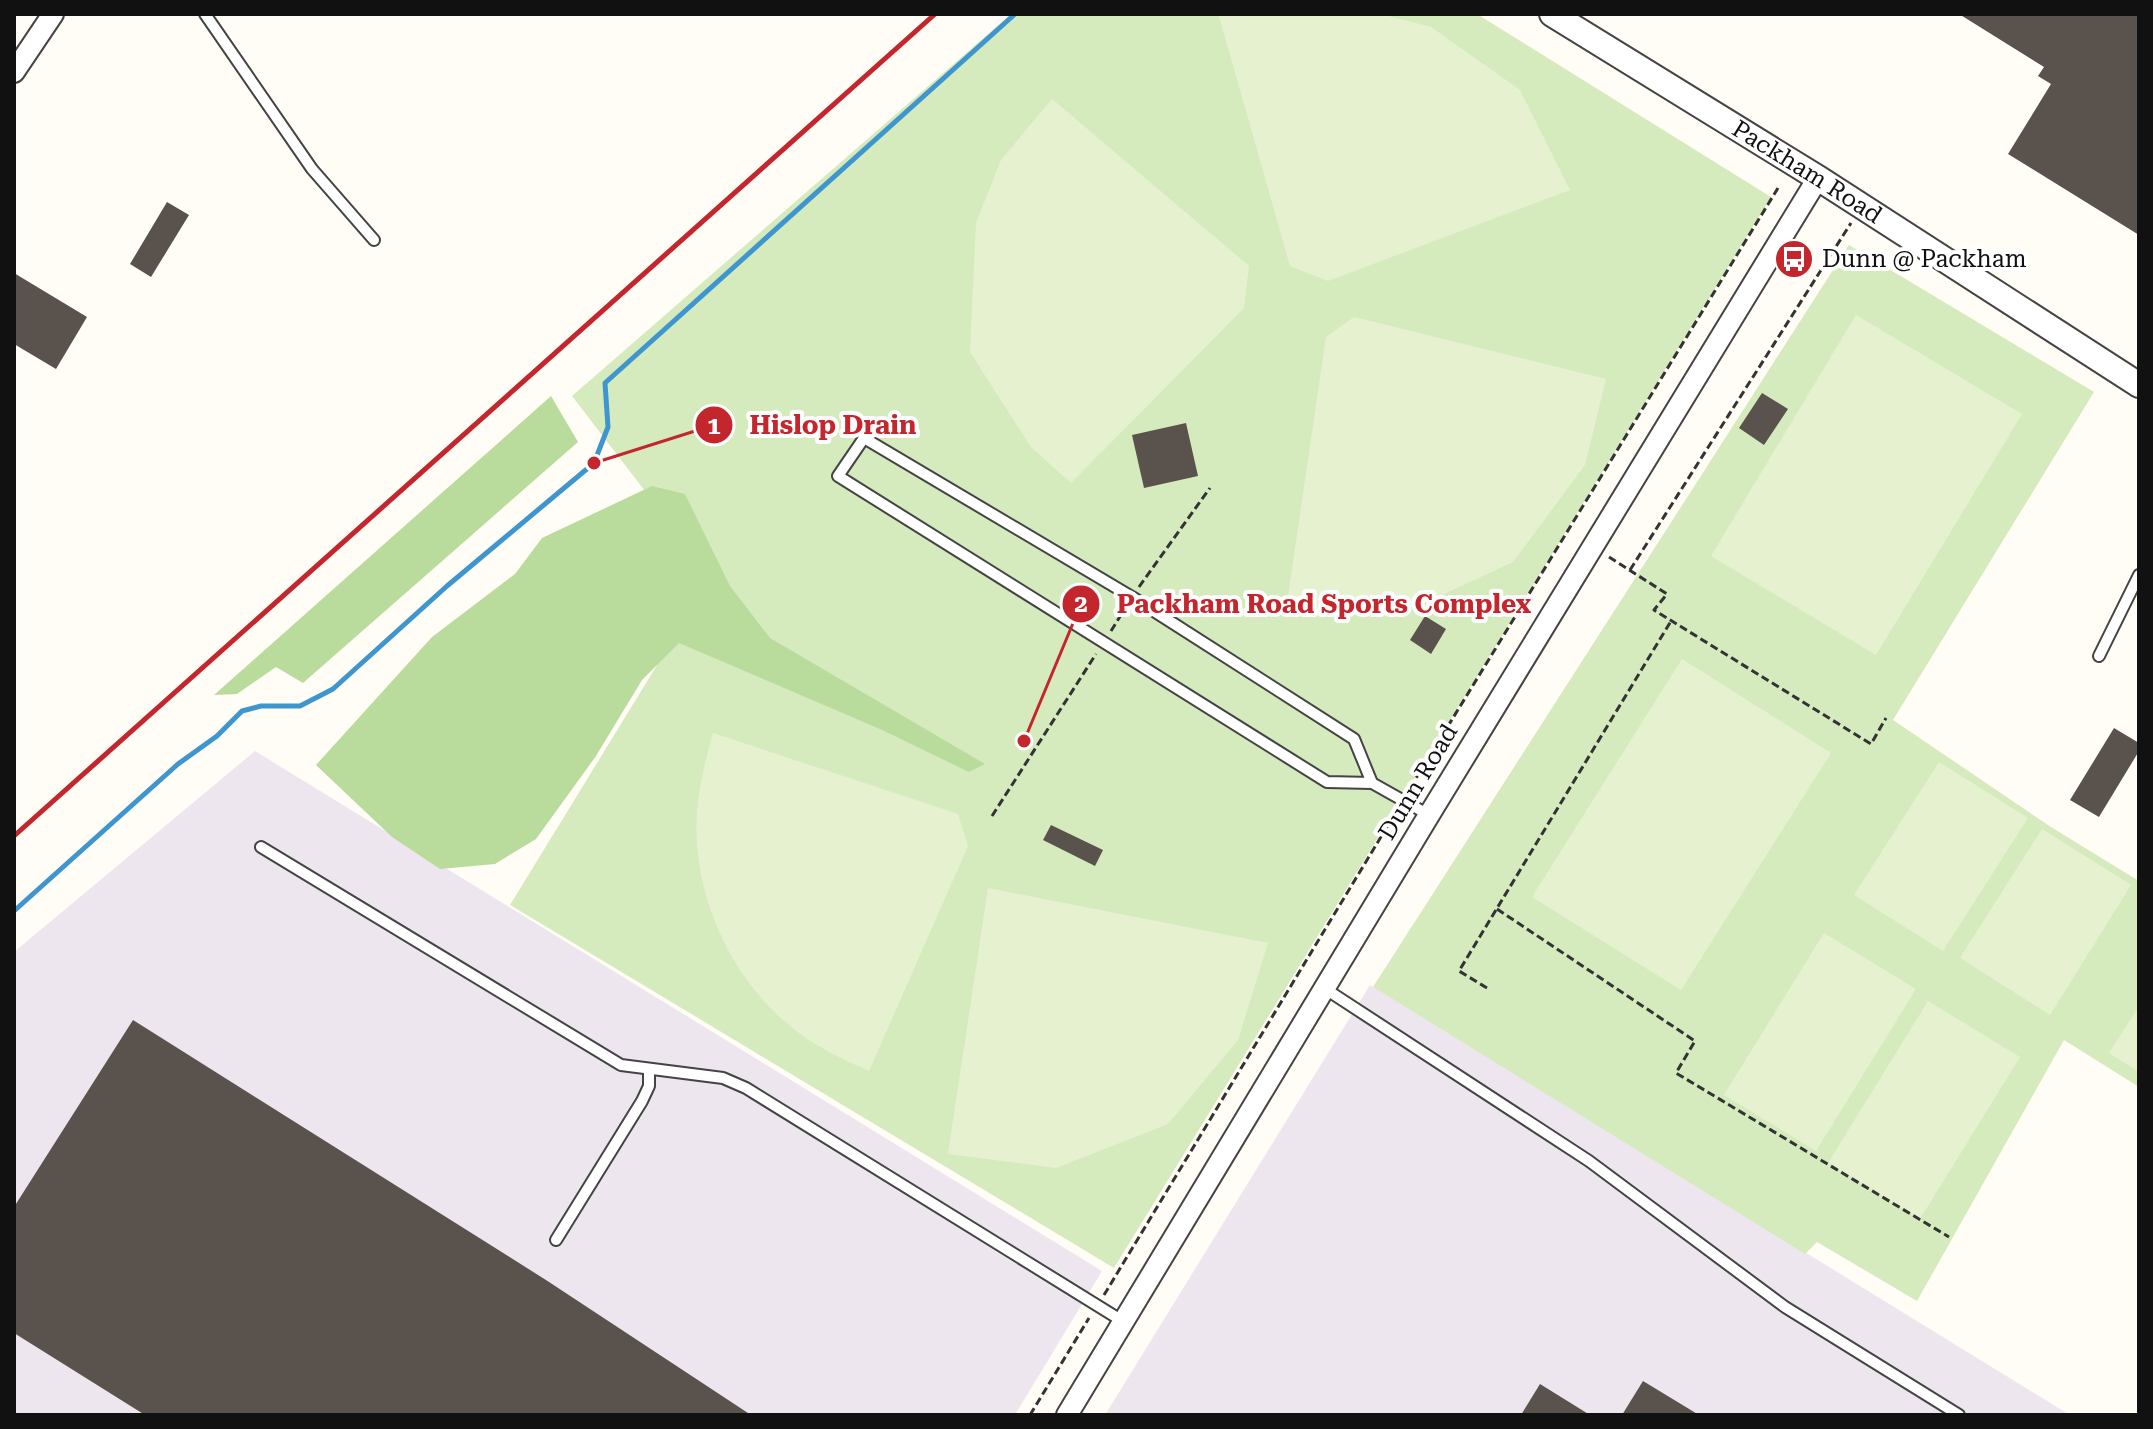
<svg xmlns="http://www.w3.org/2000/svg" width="2153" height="1429" font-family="'Roboto Serif',serif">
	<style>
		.industrial { fill: #eee6ef }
		.green { fill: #d5ebbd }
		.forest { fill: #b9dc9c }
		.pitch { fill: #e6f2cf }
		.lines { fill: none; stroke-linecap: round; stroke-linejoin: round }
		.stream { stroke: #3f96cf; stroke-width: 5 }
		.building { fill: #5a524d }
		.service-casing { stroke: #444; stroke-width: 14 }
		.minor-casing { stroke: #444; stroke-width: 24 }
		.tertiary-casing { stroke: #444; stroke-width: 28 }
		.path { stroke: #333; stroke-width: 3; stroke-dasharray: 8 4; stroke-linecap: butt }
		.service { stroke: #fff; stroke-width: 10 }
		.minor { stroke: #fff; stroke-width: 20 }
		.tertiary { stroke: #fff; stroke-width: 24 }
		.rail { stroke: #c4262e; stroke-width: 5 }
		.labels { text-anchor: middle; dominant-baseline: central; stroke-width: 8; stroke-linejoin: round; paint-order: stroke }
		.street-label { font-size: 24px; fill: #111; stroke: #fff }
		.poi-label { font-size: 24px; fill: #111; stroke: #fff; text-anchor: start }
		.leader { fill: none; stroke: #c4262e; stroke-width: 3 }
		.callout-dot { fill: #c4262e; stroke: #fff; stroke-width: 3 }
		.mark-label { font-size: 24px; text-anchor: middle; font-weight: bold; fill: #fff }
		.callout-label { font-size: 26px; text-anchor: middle; font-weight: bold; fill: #c4262e; stroke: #fff; stroke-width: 8; stroke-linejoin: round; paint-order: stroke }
	</style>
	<rect width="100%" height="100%" fill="#fffdf5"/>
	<g class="industrial">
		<path d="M255,751L1102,1271L1015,1415H14V952Z"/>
		<path d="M1370,985L2070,1415H1105Z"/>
	</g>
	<g class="green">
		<path d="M1011,14H1477L1771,197L1114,1268L510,905L711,577L572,396Z"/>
		<path d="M1849,245L2094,392L1893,720L2051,827L2139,881V1087L2064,1040L1917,1301L1817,1242L1805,1254L1373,987Z"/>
	</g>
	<g class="forest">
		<path d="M551,396L578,442L303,683L276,667L237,694L214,695Z"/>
		<path d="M652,486L685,494L730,586L770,638L985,764L969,772L880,729L679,643L642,680L596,756L536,839L495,864L440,869L392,837L316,765L432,637L515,574L542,538Z"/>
	</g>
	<g class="pitch">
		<path d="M1231,14H1381L1431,27L1520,90L1570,190L1328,281L1290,266L1219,16Z"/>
		<path d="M1052,99L1249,266L1244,308L1071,483L1031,447L970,352L976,223L1001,160Z"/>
		<path d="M1856,315L2022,414L1876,655L1711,556Z"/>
		<path d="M1354,317L1606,379L1585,465L1513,562L1416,607L1286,610L1326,337Z"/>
		<path d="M1682,659L1831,753L1681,990L1532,897Z"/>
		<path d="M713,733L958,814L968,846L869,1071C844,1060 821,1049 799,1033C732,984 691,894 697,812C699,785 706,759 713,733Z"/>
		<path d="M1939,762L2028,818L1943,951L1854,895Z"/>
		<path d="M2042,829L2131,885L2050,1015L1960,958Z"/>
		<path d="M988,888L1268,943L1238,1040L1168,1124L1056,1168L948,1154Z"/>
		<path d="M1824,933L1916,989L1816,1151L1724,1095Z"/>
		<path d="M1928,1001L2020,1057L1920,1219L1828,1163Z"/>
		<path d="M2139,1006V1072L2109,1053Z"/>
	</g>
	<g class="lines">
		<path class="stream" d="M14,911L178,764L217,736L242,711L261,706H300L333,689L447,586L594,463L608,427L605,383L1015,14"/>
	</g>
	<g class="building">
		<path d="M1959,14H2139V235L2008,154L2051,84L2038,76L2044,67Z"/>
		<path d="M167,202L189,215L151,277L130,264Z"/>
		<path d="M14,273L87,317L56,369L14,344Z"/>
		<path d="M1762,393L1788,409L1764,445L1739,428Z"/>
		<path d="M1186,423L1198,476L1144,488L1132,435Z"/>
		<path d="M1425,616L1446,629L1431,654L1410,640Z"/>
		<path d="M2114,728L2139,743V751L2099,817L2070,800Z"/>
		<path d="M1051,825L1103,850L1095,866L1043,840Z"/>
		<path d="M133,1020L546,1280L751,1415H145L14,1333V1207Z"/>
		<path d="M1643,1381L1699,1415H1622Z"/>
		<path d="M1540,1384L1590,1415H1521Z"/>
	</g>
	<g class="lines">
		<g class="service-casing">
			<g id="service">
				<path d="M205,14L312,169L374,240"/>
				<path d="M2099,656L2139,575"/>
				<path d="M1372,783L1354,739L1132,597L864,438L838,476L1327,782L1372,783L1429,815"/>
				<path d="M261,847L621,1065L723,1078L746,1088L1124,1322"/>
				<path d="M1324,988L1589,1161L1785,1307L1959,1415"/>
				<path d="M556,1240L642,1101L649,1086V1070"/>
			</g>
		</g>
		<g class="minor-casing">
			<g id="minor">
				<path d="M14,72L53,14"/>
				<path d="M1067,1415L1429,815L1818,178"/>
			</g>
		</g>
		<g class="tertiary-casing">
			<g id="tertiary">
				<path id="s1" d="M1552,14L1818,178L2139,385"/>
			</g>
		</g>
		<g class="path">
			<path d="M1609,557L1667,594L1654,610L1871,744L1886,718"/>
			<path d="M1630,570L1851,223"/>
			<path d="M1139,587L1210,488"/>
			<path d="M1111,631L1126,607"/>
			<path d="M1410,788L1778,188"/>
			<path d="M992,816L1096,654"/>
			<path d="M1497,909L1695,1041L1676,1073L1949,1237"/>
			<path d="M1487,988L1459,971L1671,621"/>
			<path d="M1104,1295L1396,812"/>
			<path d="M1030,1415L1089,1318"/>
		</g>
		<use href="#service" class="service"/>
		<use href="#minor" class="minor"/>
		<use href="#tertiary" class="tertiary"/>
		<path class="rail" d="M14,836L935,14"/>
	</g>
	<defs>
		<g id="bus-disc" transform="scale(2)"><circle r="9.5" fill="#c4262e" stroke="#fff"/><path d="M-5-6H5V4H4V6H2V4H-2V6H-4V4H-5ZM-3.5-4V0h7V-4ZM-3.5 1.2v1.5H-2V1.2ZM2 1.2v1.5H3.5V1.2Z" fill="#fff"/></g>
	</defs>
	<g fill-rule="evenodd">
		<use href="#bus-disc" x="1794" y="259"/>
	</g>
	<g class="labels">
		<g class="street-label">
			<text stroke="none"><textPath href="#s1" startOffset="300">Packham Road</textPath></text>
			<text transform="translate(1418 782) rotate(-59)">Dunn Road</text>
		</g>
		<g class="poi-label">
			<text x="1822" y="259">Dunn @ Packham</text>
		</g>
	</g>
	<path class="leader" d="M594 463L714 425M1024 741L1081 604"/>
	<g class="callout-dot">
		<circle cx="594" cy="463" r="8"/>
		<circle cx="1024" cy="741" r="8"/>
		<circle cx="714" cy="425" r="20"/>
		<circle cx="1081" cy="604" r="20"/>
	</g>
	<g class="mark-label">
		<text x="714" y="434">1</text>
		<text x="1081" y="612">2</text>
	</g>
	<g class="callout-label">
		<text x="833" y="434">Hislop Drain</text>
		<text x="1324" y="613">Packham Road Sports Complex</text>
	</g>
	<rect width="2153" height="1429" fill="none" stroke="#111111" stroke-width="32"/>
</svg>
